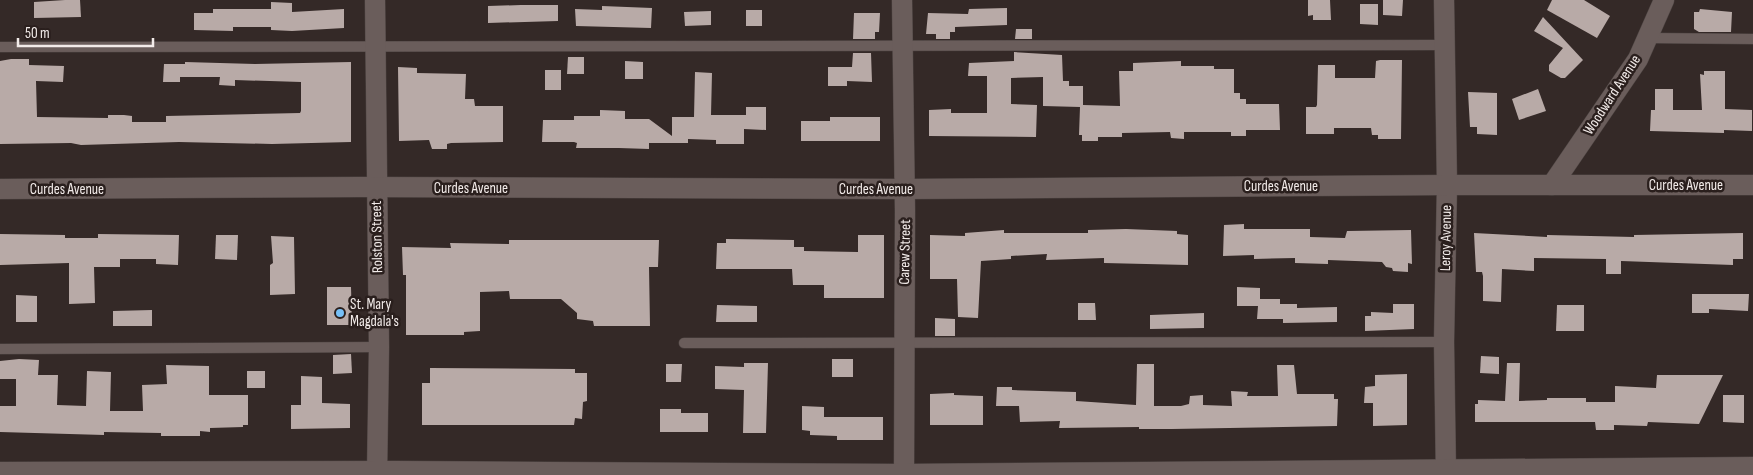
<svg xmlns="http://www.w3.org/2000/svg" width="1753" height="475" font-family="'Sofia Sans Condensed',sans-serif">
	<style>
		.building { fill: #b8aaa7 }
		.lines { fill: none; stroke-linecap: round; stroke-linejoin: round }
		.lane-casing { stroke: #4f4644; stroke-width: 11 }
		.street-casing { stroke: #4f4644; stroke-width: 21 }
		.lane { stroke: #6a5d5b; stroke-width: 10 }
		.street { stroke: #6a5d5b; stroke-width: 20 }
		.poi-dot { fill: #76c0f7; stroke: #2a1f1d; stroke-width: 2 }
		.labels { text-anchor: middle; dominant-baseline: central; stroke-width: 5; stroke-linejoin: round; paint-order: stroke }
		.street-label { font-size: 15px; fill: #f2ebe9; stroke: #2a1f1d }
		.poi-label { font-size: 15px; fill: #f2ebe9; stroke: #2a1f1d; text-anchor: start }
	</style>
	<rect width="100%" height="100%" fill="#342927"/>
	<g class="building">
		<path d="M65,0H80L81,17L34,18V2Z"/>
		<path d="M1308,0H1330L1331,20H1313V15L1308,16Z"/>
		<path d="M1383,0H1403L1402,16L1383,15Z"/>
		<path d="M1552,0H1584L1610,16L1597,38L1547,10Z"/>
		<path d="M271,2L292,3V12L344,9V28L292,31L271,30V27H233V31L194,30V13H213V9H271Z"/>
		<path d="M1360,4H1378V25L1360,24Z"/>
		<path d="M521,5H558V21L488,23V6Z"/>
		<path d="M602,6L652,8L651,28L576,26L575,9L602,10Z"/>
		<path d="M1007,8V25L955,27V32H950V39H936V34H926L928,13L968,14L969,9Z"/>
		<path d="M1700,9L1732,12L1731,32H1699L1694,29V12H1699Z"/>
		<rect x="746" y="10" width="16" height="16"/>
		<path d="M711,11V25L685,26L684,12Z"/>
		<path d="M854,13H880L879,32H875V39H853Z"/>
		<path d="M1543,17L1583,60L1565,78H1561L1549,71V65L1563,48L1534,31Z"/>
		<path d="M1016,29H1032V39H1015Z"/>
		<path d="M1014,52L1062,55L1063,81H1069V86H1083V105L1120,106L1119,71H1133V63L1181,61V66H1214V69H1234V93H1240V99H1246V104H1279L1280,130H1246V136H1231V132H1184V139L1171,138L1170,132L1122,133V137H1098V141H1082V135H1079L1080,107L1043,106V77L1011,78V104L1037,105L1036,137L929,136V110L951,109V113H987V76H968L969,63L1014,61Z"/>
		<path d="M853,53H871L872,82L847,81V86H828V67H852Z"/>
		<path d="M568,57H584V74H567Z"/>
		<path d="M11,59H29V65L64,66L63,82L36,81L37,117L108,118V115H124L132,116V122H166V116L300,113L301,111V82L235,80V86L219,85L220,77H180V82H163L164,64H185V62L255,64L351,62V142L272,144L179,142L81,145L71,143L0,144V61Z"/>
		<path d="M1380,60H1402L1401,139H1378V135H1372L1371,128H1334V134H1306V107H1316L1317,105L1318,65H1335V78H1375L1376,61Z"/>
		<path d="M625,61L643,62V79H625Z"/>
		<path d="M398,67L417,68V73L466,74L465,99H474L475,106H503V142L451,143L447,144V149H432L429,140L399,141Z"/>
		<rect x="545" y="70" width="16" height="20"/>
		<path d="M1704,71H1725V109L1752,110V131L1724,130V133L1650,131L1651,110H1655V89H1673V110H1702L1700,74L1704,75Z"/>
		<path d="M695,72L712,73L711,115H746V107H766V130L744,129V144H716V140L688,139V143H649V149L619,148H576L577,143L574,142H542L543,120H574V116H600V110L625,111V119H649L672,136V117H694Z"/>
		<path d="M1538,89L1546,111L1519,120L1512,99Z"/>
		<path d="M1468,92L1497,93V135L1477,134V127H1470Z"/>
		<path d="M830,117H880V141H801V121H830Z"/>
		<path d="M1244,224V229H1310V237L1345,238L1347,231L1411,230L1412,264L1408,263V272L1393,271L1392,268L1386,267L1382,262L1328,260V264L1295,263V258L1254,259V255L1223,256L1224,225Z"/>
		<path d="M1126,229L1177,231V234L1188,235V265L1104,263V258L1046,260L1047,254L1011,256V259L981,261L978,318L958,317L957,279H930V235L965,236V233L1004,230V233H1088V230Z"/>
		<path d="M1474,233L1547,237V235L1634,237V235L1743,233V259H1733V265L1621,261V274H1606V259L1534,258V271L1502,269L1501,302L1483,301V276L1482,272H1476Z"/>
		<path d="M0,234L65,235V238H98V234L179,235L178,265L156,264V259H120V267H94L95,303L69,304V263L0,265Z"/>
		<path d="M216,235H238L237,260L215,259Z"/>
		<path d="M858,235H884V298H824V285H793L792,269H716L717,243H726V239L794,240V247H804V251L858,252Z"/>
		<path d="M271,236L294,237L295,294L270,295V265L273,263Z"/>
		<path d="M509,240H659L658,267H649L650,326H594L593,321L577,319V313L561,299H510L509,291L480,292V331L464,332V335H406V275H403L402,247L451,248L450,243L509,244Z"/>
		<path d="M327,287H351L352,325H327Z"/>
		<path d="M1237,287L1260,288V299H1280V304H1297V308L1337,307V322L1283,323V319H1257L1258,306H1237Z"/>
		<path d="M1692,294H1749L1748,311L1709,309V313H1692Z"/>
		<path d="M16,295L37,296V322H16Z"/>
		<path d="M1078,303H1095L1096,320H1078Z"/>
		<path d="M1393,304H1414V329L1365,331V316H1371V312L1393,313Z"/>
		<path d="M717,305L757,306V322H716Z"/>
		<path d="M1557,305H1584V331H1556Z"/>
		<path d="M152,310V326H113V311Z"/>
		<path d="M1204,313V328L1150,329V315Z"/>
		<path d="M935,318L955,319V336H935Z"/>
		<path d="M351,354L352,373L333,374V355Z"/>
		<path d="M1481,356L1499,357V374L1480,373Z"/>
		<path d="M19,359L39,360L38,375H58L57,405L86,406L87,371L111,372L110,411H143L142,385L167,384L166,365L209,366V395H248V425H243V427L210,428V432L200,431V436H161V433L104,432V435L0,432V406H16V379H0V361Z"/>
		<rect x="832" y="359" width="21" height="18"/>
		<path d="M744,363H768L766,433H743L744,390L715,389V366L744,367Z"/>
		<path d="M1507,363H1520L1519,401L1547,400V398H1586V402H1615V386L1656,388L1657,375H1723L1699,424L1648,422L1647,426L1614,425V430H1596L1595,422H1475V404H1478V400L1505,401Z"/>
		<path d="M666,364H682L681,382H666Z"/>
		<path d="M1137,364H1154V406H1181L1189,404L1190,396L1203,395V405L1232,406L1231,391L1248,392L1247,396H1278L1277,365H1294L1297,394H1334V399H1338L1337,426L1172,429H1139V427L1059,428L1060,421L1020,422L1019,406H996L997,387H1012V390L1076,392V401L1136,405Z"/>
		<path d="M430,368L575,369V373H587V401L583,402L582,419L575,418L574,425H422V383H430Z"/>
		<rect x="247" y="371" width="18" height="17"/>
		<path d="M1407,374V425L1373,426V403H1364L1365,387L1375,386V375Z"/>
		<path d="M301,376L322,377V403L350,404V428L291,429V405H301Z"/>
		<path d="M954,393V395L983,396V425H930V394Z"/>
		<path d="M1723,395H1744V423L1723,422Z"/>
		<path d="M802,406L824,407V417H883V440H837V436L810,435V431L802,430Z"/>
		<path d="M660,409H681V413H708V432H660Z"/>
	</g>
	<g class="lines">
		<g class="lane-casing">
			<g id="lane">
				<path d="M1647,38L1753,39"/>
				<path d="M0,47L1444,45"/>
				<path d="M684,343L1444,342"/>
				<path d="M0,349L379,347"/>
			</g>
		</g>
		<g class="street-casing">
			<g id="street">
				<path d="M375,0L379,347L377,475"/>
				<path d="M902,0L905,211L904,475"/>
				<path d="M1444,0L1447,185L1444,342L1446,475"/>
				<path d="M1552,185L1638,59L1664,0"/>
				<path d="M0,189L361,187L905,189L1447,185H1753"/>
				<path d="M0,472L395,471L904,474L1753,467"/>
			</g>
		</g>
		<use href="#lane" class="lane"/>
		<use href="#street" class="street"/>
	</g>
	<circle class="poi-dot" cx="340" cy="313" r="5"/>
	<g class="labels">
		<g class="street-label">
			<text transform="translate(1612 95) rotate(-57)">Woodward Avenue</text>
			<text x="1686" y="185">Curdes Avenue</text>
			<text x="1281" y="186">Curdes Avenue</text>
			<text x="471" y="188">Curdes Avenue</text>
			<text x="67" y="189">Curdes Avenue</text>
			<text x="876" y="189">Curdes Avenue</text>
			<text transform="translate(377 237) rotate(-91)">Rolston Street</text>
			<text transform="translate(1446 238) rotate(-89)">Leroy Avenue</text>
			<text transform="translate(905 252) rotate(-89)">Carew Street</text>
		</g>
		<g class="poi-label">
			<text x="350" y="304">St. Mary<tspan x="350" dy="17">Magdala's</tspan></text>
		</g>
	</g>
	<path d="M18 38v8h135v-8" fill="none" stroke="#f2ebe9" stroke-width="2.5"/>
	<text x="25" y="38" font-size="15" fill="#f2ebe9" stroke="#2a1f1d" stroke-width="4" paint-order="stroke">50 m</text>
</svg>
